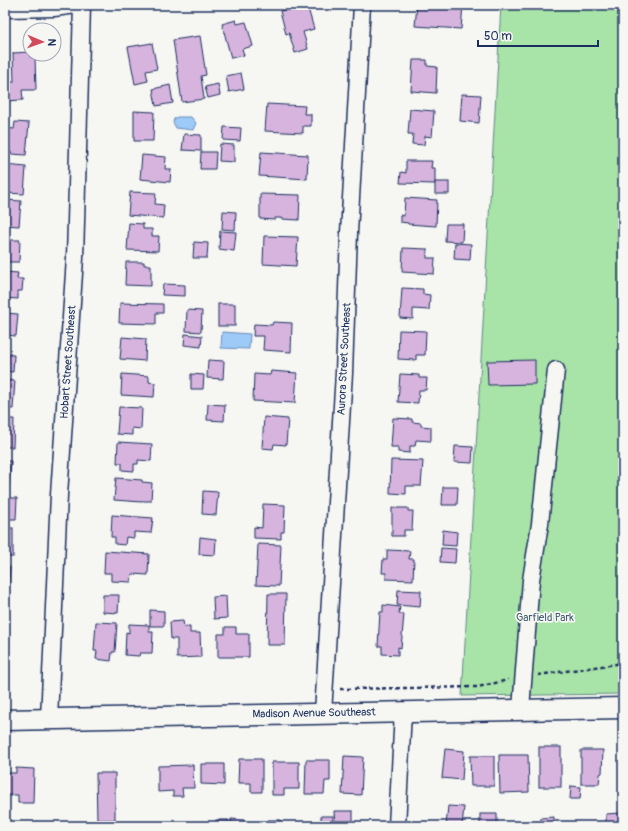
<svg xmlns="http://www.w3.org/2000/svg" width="628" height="831" font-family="Pangolin,sans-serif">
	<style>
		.green { fill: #a8e3a8; stroke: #628983 }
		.water { fill: #9dcaf7; stroke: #698cba }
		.building { fill: #d6b4de; stroke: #1b2f5e }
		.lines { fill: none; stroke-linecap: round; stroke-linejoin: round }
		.minor-casing { stroke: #1b2f5e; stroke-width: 19 }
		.tertiary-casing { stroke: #1b2f5e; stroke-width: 23 }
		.path { stroke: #1b2f5e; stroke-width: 2.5; stroke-dasharray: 4 3; stroke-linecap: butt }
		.minor { stroke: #f6f6f2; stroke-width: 16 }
		.tertiary { stroke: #f6f6f2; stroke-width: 20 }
		.labels { text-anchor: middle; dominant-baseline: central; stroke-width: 3.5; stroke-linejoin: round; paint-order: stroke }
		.street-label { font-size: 11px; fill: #1b2f5e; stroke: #f6f6f2 }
		.park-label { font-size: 11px; fill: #3e5c70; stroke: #f6f6f2 }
	</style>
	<rect width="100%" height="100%" fill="#f6f6f2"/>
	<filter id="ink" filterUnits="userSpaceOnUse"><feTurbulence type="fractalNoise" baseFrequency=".025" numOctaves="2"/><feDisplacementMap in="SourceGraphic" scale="8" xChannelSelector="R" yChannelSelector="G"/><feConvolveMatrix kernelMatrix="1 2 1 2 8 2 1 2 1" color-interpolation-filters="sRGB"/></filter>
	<g filter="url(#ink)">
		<path class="green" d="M501,5H623V694L462,696Z"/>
		<g class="water">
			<path d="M177,117H191L196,123L193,130L176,128L173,122L174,119Z"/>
			<path d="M222,332L250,334L249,349L221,348Z"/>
		</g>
		<g class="building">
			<path d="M291,5H307L314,29L303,32L308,49L295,53L289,33L286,34L280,11L292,8Z"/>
			<path d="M417,5H463L461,29L415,26Z"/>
			<path d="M236,20L237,24L246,22L253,46L242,49L244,55L231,58L222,24Z"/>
			<path d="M200,36L206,75L201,76L204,99L182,102L173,40Z"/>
			<path d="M152,43L157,69L146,71L148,81L135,84L128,47Z"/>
			<path d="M30,52V57H35L36,90H22L23,100L5,101V82H14L13,53Z"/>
			<path d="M413,60H427V66L437,67L436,93L411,91Z"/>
			<path d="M241,73L244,89L229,92L226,76Z"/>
			<path d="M218,84L220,95L208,98L205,87Z"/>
			<path d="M170,85L173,103L156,106L153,89Z"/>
			<path d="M462,94L481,95L479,123L460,121Z"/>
			<path d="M267,104L305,106L304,114H311V126H303V133L265,131Z"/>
			<path d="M410,109L434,111L432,137L425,136L424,145L412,144L413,134H408Z"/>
			<path d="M134,111L154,112L153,141H134Z"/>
			<path d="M15,122L29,123L26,155L11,154V152H6L7,148H5V128L14,129Z"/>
			<path d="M224,127L241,128L240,141L223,140Z"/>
			<path d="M184,134L201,135V151L182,150Z"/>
			<path d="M220,144L234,145V162L219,161Z"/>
			<path d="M201,152H216L215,169H200Z"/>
			<path d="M261,152L308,155L307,179L259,176Z"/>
			<path d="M142,155L166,157L165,169H171L170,182L140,179Z"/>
			<path d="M406,161H432L431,168H435V184L400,183L401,172L406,173Z"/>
			<path d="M5,165L26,167L24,194L5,193Z"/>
			<rect x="435" y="182" width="14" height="12"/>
			<path d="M130,192L156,193L155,204L164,205L163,218L128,215Z"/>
			<path d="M260,194L300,195L299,220L281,219V218H275V220L260,219Z"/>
			<path d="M405,198L437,200L436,226L408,224V223L400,222V215L404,216Z"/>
			<path d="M5,200L21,201L19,226L5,225Z"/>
			<path d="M223,211L236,212L235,230L222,229Z"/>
			<path d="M129,223L143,224V229H152V236H159L158,251L127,250Z"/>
			<path d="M446,224H463L462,242L445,241Z"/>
			<path d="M220,231L236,232L234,251L219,249Z"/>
			<path d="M264,236L298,237L296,266L263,264Z"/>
			<path d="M5,240H20L19,262H5Z"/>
			<path d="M194,242L208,243L207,258H193Z"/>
			<path d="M455,243L471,244L470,260L454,259Z"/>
			<path d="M403,248L427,249V258H435L434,274L402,272Z"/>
			<path d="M126,262H144V265H151V286L125,285Z"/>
			<path d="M5,272L18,273L17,279H23L22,291H18V299L5,298Z"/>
			<path d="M163,284L185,285V296L162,295Z"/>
			<path d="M402,288L423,289V294L430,295L429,310L413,309V319L400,318Z"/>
			<path d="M120,303L163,304V313H156V324L119,323Z"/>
			<rect x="218" y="304" width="17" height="22"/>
			<path d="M187,310L202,311L201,332L186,331Z"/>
			<path d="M5,313L18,314L16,336L5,335Z"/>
			<path d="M273,322L292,323L291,352L263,350L264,336H253L254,324L272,325Z"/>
			<path d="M399,330L426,331L425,355H416V360L398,359Z"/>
			<path d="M185,334L202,336L201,347L184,345Z"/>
			<path d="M122,337L146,339L145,361L120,359Z"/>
			<path d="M5,355H14L13,372L5,371Z"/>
			<path d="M208,360L224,361L223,379L207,378Z"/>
			<path d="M535,360V384L488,385L487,361Z"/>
			<path d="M271,371L297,373L295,403L253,401L254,374L270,375Z"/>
			<path d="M122,374L149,376V382L155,383L154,397L121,395Z"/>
			<path d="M191,374L204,375L203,389H191Z"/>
			<path d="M400,374L419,375V378H427L426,390H419L418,403L398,402Z"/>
			<path d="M5,380L15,381L13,409L5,408Z"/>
			<path d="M208,404L225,405L224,421L207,420Z"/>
			<path d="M119,407L142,408L141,429L132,428V435L117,434Z"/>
			<path d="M264,417L288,419L286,445L274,444L273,449L262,448Z"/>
			<path d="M393,418L412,419V422L421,423V426L431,427V441L416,440L415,446H410V453L398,452V447H391Z"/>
			<path d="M5,419H14L13,447H5Z"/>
			<path d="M118,442L152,444L151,461L138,460V464H134V471L122,470V463H117Z"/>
			<path d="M455,446L473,447L472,463L454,462Z"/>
			<path d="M391,460L423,461L421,486H406V494L390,493Z"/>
			<path d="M5,461H11L9,486H5Z"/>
			<path d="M116,478L142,480V482L152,483L151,501H142V502L114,500Z"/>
			<path d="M443,487H458L457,505H442Z"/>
			<path d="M203,491L218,492L216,515L202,514Z"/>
			<path d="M5,498H17L16,519H5Z"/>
			<path d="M263,504L285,505L284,532H281V539L254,538V527L262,528Z"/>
			<path d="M392,508H408V511H413L412,530H404V536H392Z"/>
			<path d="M112,515L153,518L151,533L134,532V538L126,537L125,545L115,544V537H111Z"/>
			<rect x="5" y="528" width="8" height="29"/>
			<path d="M443,530L457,532L456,546L442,545Z"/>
			<path d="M200,537L216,539L215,555L199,554Z"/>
			<path d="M258,544L281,545L279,586L256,585Z"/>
			<path d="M441,548L456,549L455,563L440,562Z"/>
			<path d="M387,550L410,551L409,559H414L413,580L386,579V573H382L383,559H387Z"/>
			<path d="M105,551L149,554L148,575L132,574L131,582L111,581V573H104Z"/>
			<path d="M5,567H10L8,593L5,592Z"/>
			<path d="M398,590L421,591L420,607L397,605Z"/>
			<path d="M268,594H286L285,645H267Z"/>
			<path d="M103,595H119L118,613L103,612Z"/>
			<path d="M226,596L227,618L214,619L213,597Z"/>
			<path d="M383,605L400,607L399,613L404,614L401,648L398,647V655L382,654V646H378L380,612H383Z"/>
			<path d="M150,610L164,611V626H150Z"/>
			<path d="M183,621L184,627H190V633H200L201,657L177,658V639H171L170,622Z"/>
			<path d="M96,622L117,623L115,652H112L111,661L96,659L97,651H94Z"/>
			<path d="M129,624L149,625V632H153L152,653H140L139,656L125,655L126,632L129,633Z"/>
			<path d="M225,627H236V634H249V657H218V634H225Z"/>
			<rect x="5" y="639" width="4" height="20"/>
			<rect x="539" y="747" width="22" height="40"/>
			<path d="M445,749L464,751L462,780L442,778Z"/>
			<path d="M581,750H603L602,773L600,774L599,784H581Z"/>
			<path d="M499,755H528L529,792L500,793Z"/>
			<path d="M344,756L363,757L361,795L342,794Z"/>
			<path d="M470,756H494V786H471Z"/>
			<path d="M239,759H262V792H251V783H238Z"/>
			<path d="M306,760H330V781H325L324,794H305Z"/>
			<path d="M272,762H299V789H284V795H272Z"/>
			<path d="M201,764H224V785L201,784Z"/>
			<path d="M193,765L194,788H182L183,796H173V791L158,792V766Z"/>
			<path d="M16,768L34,769L33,803H18V795H5V773H16Z"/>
			<path d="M96,773H115V820H97Z"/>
			<path d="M571,786L581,787L580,799H570Z"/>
			<path d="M448,806L464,807L462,826H446Z"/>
			<path d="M334,811H353V826H335Z"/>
			<path d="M621,813L622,826H606V814Z"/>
			<rect x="480" y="814" width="17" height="12"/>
			<rect x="321" y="816" width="12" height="10"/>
			<path d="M554,817V826H541V818Z"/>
			<path d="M231,819L244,820V826H231Z"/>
			<rect x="216" y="820" width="12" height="6"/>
			<path d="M268,820H281L280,826H268Z"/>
		</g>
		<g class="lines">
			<g class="minor-casing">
				<g id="minor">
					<path d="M5,9L54,8L76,5"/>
					<path d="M521,709L531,580L540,524L556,370"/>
					<path d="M323,713L344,373L349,233L362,5"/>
					<path d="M49,719L59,495L75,258L82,5"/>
					<path d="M397,826L403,712"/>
				</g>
			</g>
			<g class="tertiary-casing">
				<path id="tertiary" d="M5,720L623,708"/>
			</g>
			<g class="path">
				<path d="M538,675L623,663"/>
				<path d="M340,689L478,687L508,680"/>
			</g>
			<use href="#minor" class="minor"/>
			<use href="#tertiary" class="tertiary"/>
		</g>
	</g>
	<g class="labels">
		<g class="street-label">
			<text transform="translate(344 359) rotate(-87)">Aurora Street Southeast</text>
			<text transform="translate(68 362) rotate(-86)">Hobart Street Southeast</text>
			<text transform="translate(314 713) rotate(-1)">Madison Avenue Southeast</text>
		</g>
		<g class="park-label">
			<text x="545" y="617">Garfield Park</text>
		</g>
	</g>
	<rect width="628" height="831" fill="none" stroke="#f6f6f2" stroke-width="20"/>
	<rect x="10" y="10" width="608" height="811" fill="none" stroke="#1b2f5e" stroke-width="1.5" filter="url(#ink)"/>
	<g transform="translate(42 42) rotate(92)"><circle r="19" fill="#f6f6f2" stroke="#9ea6b7"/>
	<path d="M0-3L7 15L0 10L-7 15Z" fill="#d1495b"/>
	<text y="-6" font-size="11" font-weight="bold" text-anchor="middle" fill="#1b2f5e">N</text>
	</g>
	<path d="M478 40v6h120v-6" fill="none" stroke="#1b2f5e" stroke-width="2"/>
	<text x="484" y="40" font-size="12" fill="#1b2f5e" stroke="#f6f6f2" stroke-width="3" paint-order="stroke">50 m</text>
</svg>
